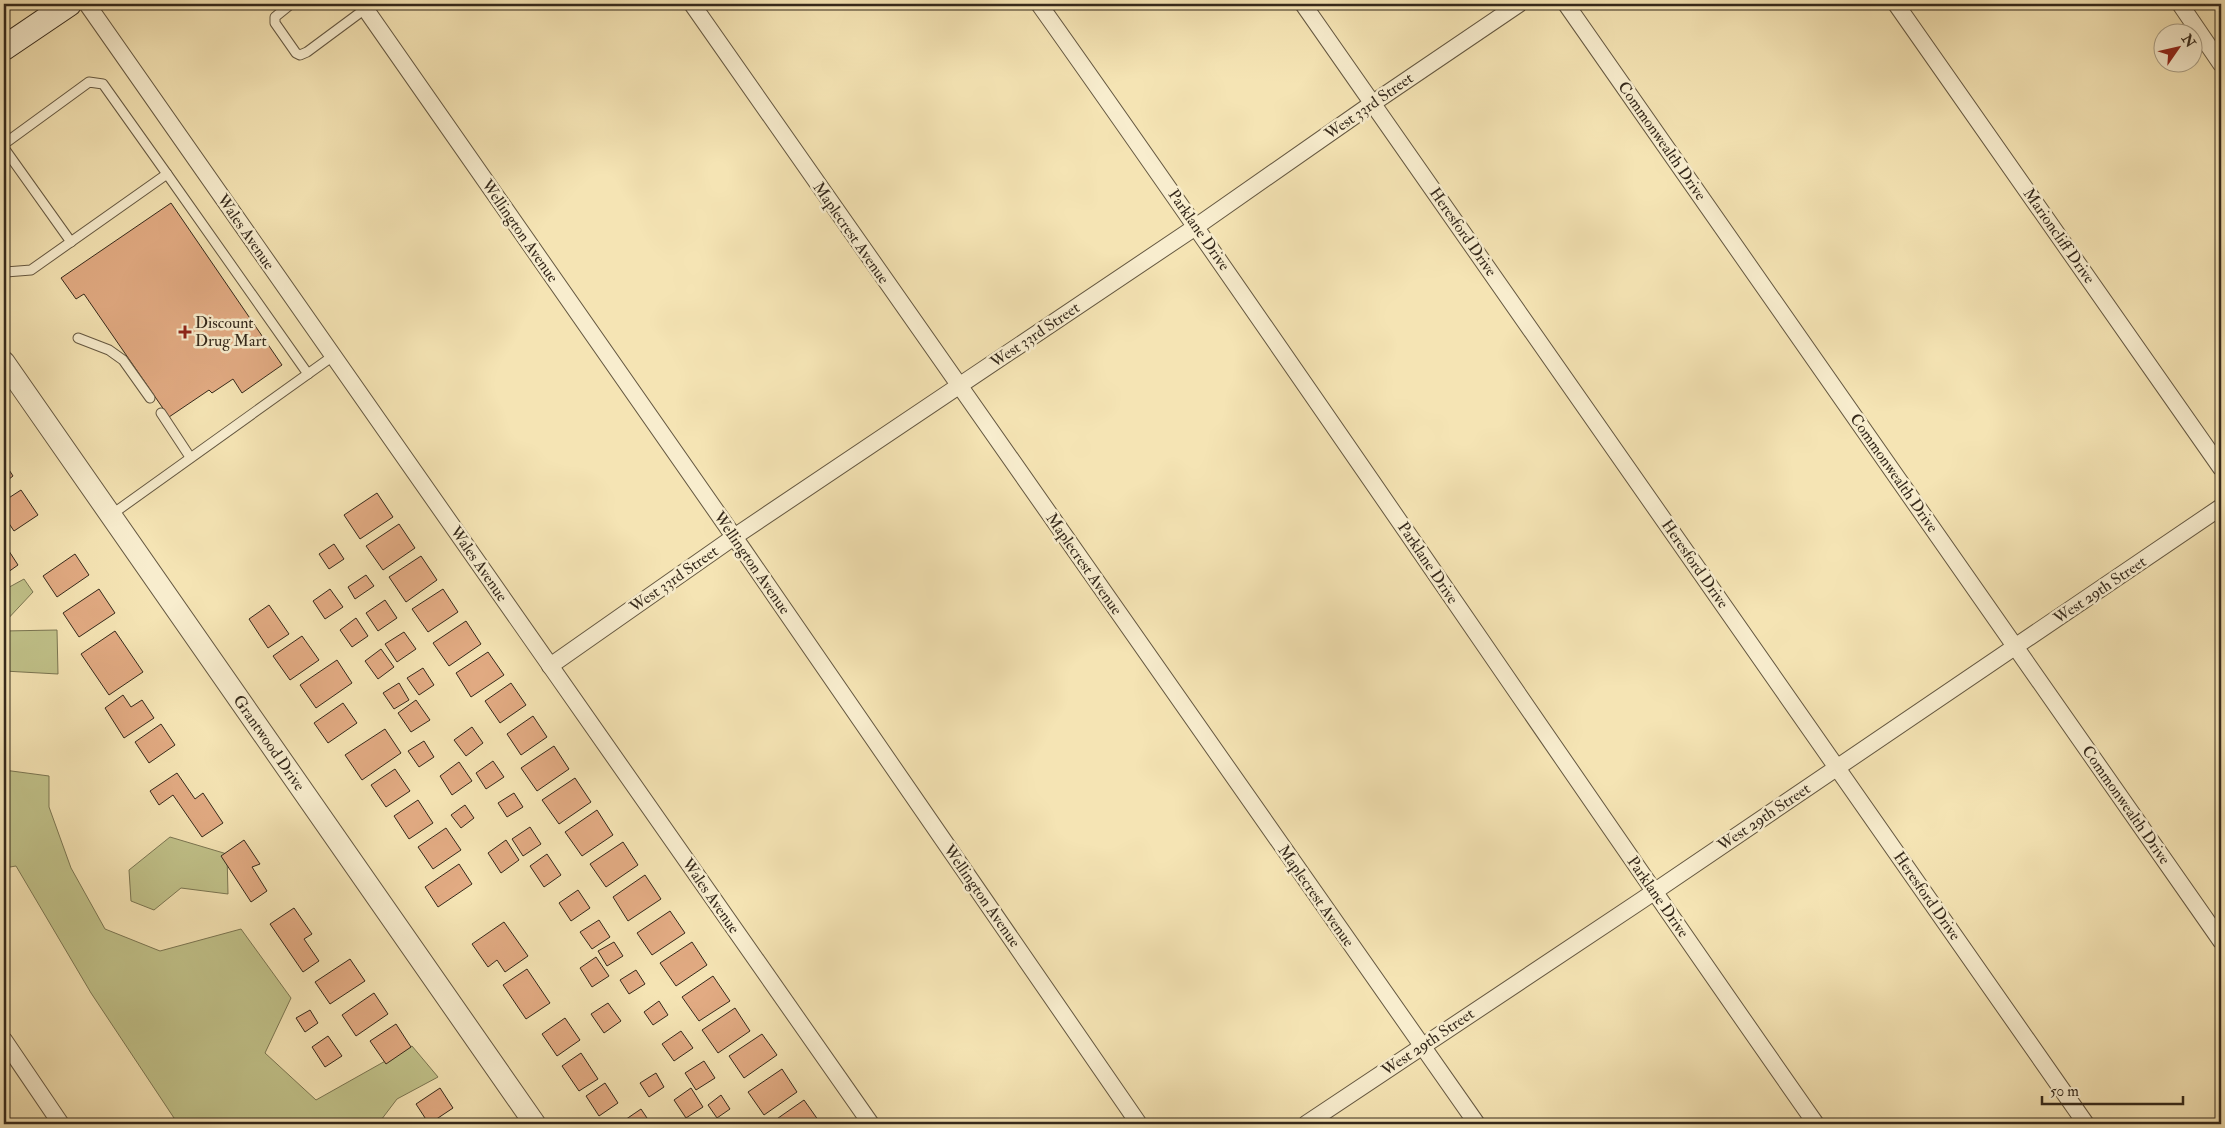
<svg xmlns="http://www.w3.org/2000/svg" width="2225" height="1128" font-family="'IM FELL Double Pica',serif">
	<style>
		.green { fill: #c1c28a; stroke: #7b7652 }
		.building { fill: #e2ab83; stroke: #35291b }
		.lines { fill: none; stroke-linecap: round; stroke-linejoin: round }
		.service-casing { stroke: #655841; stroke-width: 11 }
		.minor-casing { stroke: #655841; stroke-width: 18 }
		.tertiary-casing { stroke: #655841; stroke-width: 23 }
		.secondary-casing { stroke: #35291b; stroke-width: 26 }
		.service { stroke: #f8edce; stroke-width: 9 }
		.minor { stroke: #f8edce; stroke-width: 16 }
		.tertiary { stroke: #f8edce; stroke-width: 21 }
		.secondary { stroke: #f8edce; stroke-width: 24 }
		.poi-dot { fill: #8f2418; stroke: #f8edce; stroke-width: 2 }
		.labels { text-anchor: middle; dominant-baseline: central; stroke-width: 5; stroke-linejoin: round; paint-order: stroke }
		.street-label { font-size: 16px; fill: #35291b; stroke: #f8edce }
		.poi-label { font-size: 16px; fill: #35291b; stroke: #f8edce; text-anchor: start }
	</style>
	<rect width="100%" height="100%" fill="#f5e4b4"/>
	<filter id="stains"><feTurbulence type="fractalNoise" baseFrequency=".004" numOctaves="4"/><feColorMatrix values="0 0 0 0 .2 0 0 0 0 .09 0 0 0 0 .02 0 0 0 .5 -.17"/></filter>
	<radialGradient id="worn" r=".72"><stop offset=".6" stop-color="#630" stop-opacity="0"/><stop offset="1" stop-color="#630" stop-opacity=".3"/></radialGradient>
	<g class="green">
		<path d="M24,579L33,592L4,623V590Z"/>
		<path d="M57,630L58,674L4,671V631Z"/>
		<path d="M4,770L49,776V807L71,868L105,929L160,951L241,929L291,998L265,1053L316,1100L412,1046L438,1077L397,1099L378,1124H178L91,993L16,866L4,868Z"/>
		<path d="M170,837L227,854L228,894L181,888L154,910L131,901L129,870Z"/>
	</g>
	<g class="building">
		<path d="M171,203L282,365L242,393L233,379L212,393L209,390L169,417L84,294L76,299L61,278Z"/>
		<path d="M4,462L13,476L4,483Z"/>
		<path d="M21,490L38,515L14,531L4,516V501Z"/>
		<path d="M377,493L393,517L360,539L344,515Z"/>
		<path d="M399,524L415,548L383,570L366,546Z"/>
		<path d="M334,544L344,559L329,569L319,554Z"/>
		<path d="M7,548L18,565L4,575V550Z"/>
		<path d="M75,554L89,575L57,597L43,576Z"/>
		<path d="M421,556L437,580L406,602L389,577Z"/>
		<path d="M366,575L374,586L355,599L348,587Z"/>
		<path d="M99,589L115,613L79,637L63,613Z"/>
		<path d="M330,589L343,607L325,619L313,601Z"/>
		<path d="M443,589L458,612L428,632L412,609Z"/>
		<path d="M385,600L397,618L378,631L366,613Z"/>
		<path d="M269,605L289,634L268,648L249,619Z"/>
		<path d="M356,618L368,636L352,647L340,630Z"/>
		<path d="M466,621L481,644L449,666L433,643Z"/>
		<path d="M115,631L143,672L109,695L81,654Z"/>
		<path d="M404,632L416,649L397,662L385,644Z"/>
		<path d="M302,636L319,660L290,680L273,656Z"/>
		<path d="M381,649L394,667L378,679L365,661Z"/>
		<path d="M488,652L504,675L471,697L456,673Z"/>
		<path d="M337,660L352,683L316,708L300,685Z"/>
		<path d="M423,668L434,685L419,695L407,678Z"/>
		<path d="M399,683L409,700L394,709L383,693Z"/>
		<path d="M511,683L526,705L500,723L485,701Z"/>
		<path d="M123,695L131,707L142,700L154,718L124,738L105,708Z"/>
		<path d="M416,700L430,720L411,732L398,713Z"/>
		<path d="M343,703L357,723L328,743L314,723Z"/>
		<path d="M533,716L547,737L521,755L507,734Z"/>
		<path d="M161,724L175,745L149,763L135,742Z"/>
		<path d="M472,727L483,743L466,756L454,740Z"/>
		<path d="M385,729L401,753L362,780L345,755Z"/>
		<path d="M424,741L434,757L419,767L408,751Z"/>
		<path d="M554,746L569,769L537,791L521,768Z"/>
		<path d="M493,761L504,777L486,789L476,773Z"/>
		<path d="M459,762L472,781L452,795L440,776Z"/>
		<path d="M395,769L410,791L386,807L371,785Z"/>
		<path d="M177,773L195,799L203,793L223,823L202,837L173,795L159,805L150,791Z"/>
		<path d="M575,778L591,802L559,824L542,800Z"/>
		<path d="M514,793L523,807L507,817L498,803Z"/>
		<path d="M418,800L433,823L409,839L394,816Z"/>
		<path d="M465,805L474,818L461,828L451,815Z"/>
		<path d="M597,810L613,835L582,856L565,832Z"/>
		<path d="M530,827L541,844L523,856L512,839Z"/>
		<path d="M446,828L461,850L433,869L418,847Z"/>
		<path d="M244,840L260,864L252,867L267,891L251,902L221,856Z"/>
		<path d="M506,840L519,860L501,873L488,853Z"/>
		<path d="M623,842L638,865L606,887L590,864Z"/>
		<path d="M547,854L561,875L544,887L530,866Z"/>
		<path d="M459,864L472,884L438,907L425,887Z"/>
		<path d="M645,875L661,899L628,921L613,897Z"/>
		<path d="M578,890L590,908L571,921L559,903Z"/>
		<path d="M294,908L312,934L304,939L319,961L303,972L270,924Z"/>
		<path d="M670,911L685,933L652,955L637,933Z"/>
		<path d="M599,920L610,937L592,949L580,932Z"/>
		<path d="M504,922L528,956L505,972L497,960L488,967L472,944Z"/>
		<path d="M614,942L623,956L607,966L598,951Z"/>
		<path d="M692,942L707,965L676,986L660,963Z"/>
		<path d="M596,957L609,976L592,987L580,968Z"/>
		<path d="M350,959L365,981L330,1004L315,982Z"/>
		<path d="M527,969L550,1003L526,1019L503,985Z"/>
		<path d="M636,970L645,984L629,994L620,980Z"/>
		<path d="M713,976L730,1001L699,1021L682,997Z"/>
		<path d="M374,993L388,1014L356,1036L342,1015Z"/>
		<path d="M659,1001L668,1015L653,1025L644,1012Z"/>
		<path d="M608,1003L621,1021L604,1033L591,1014Z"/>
		<path d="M735,1008L750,1031L718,1053L702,1030Z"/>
		<path d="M310,1010L318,1023L305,1032L296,1018Z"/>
		<path d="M565,1018L580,1040L557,1056L542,1034Z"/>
		<path d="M396,1024L411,1047L386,1064L370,1041Z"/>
		<path d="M681,1031L693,1048L674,1061L662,1044Z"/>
		<path d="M762,1034L777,1055L744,1078L729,1056Z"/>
		<path d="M328,1036L342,1056L325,1067L312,1047Z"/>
		<path d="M581,1053L598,1079L579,1091L562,1066Z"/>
		<path d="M704,1061L715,1078L696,1090L685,1073Z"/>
		<path d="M782,1069L797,1092L764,1115L748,1092Z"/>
		<path d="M656,1073L664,1087L649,1097L640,1083Z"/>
		<path d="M605,1083L618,1103L599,1116L586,1096Z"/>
		<path d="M440,1088L453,1108L429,1124L416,1104Z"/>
		<path d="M691,1088L703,1107L686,1118L674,1100Z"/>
		<path d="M721,1095L730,1109L717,1118L708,1105Z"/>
		<path d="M804,1100L821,1124H772L771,1123Z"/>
		<path d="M641,1109L651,1124H619Z"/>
	</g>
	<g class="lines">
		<g class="service-casing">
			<g id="service">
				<path d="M291,4L275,17V23L296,53L300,55L307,52L365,9"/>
				<path d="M4,144L89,82L103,84L167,174"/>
				<path d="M4,148L71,242"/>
				<path d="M4,268L6,272L31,270L167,174L308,374"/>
				<path d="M78,338L109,350L123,360L150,398"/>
				<path d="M161,413L190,457"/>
				<path d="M111,515L333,356"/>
			</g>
		</g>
		<g class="minor-casing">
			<g id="minor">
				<path d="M87,4L871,1124"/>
				<path d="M362,4L744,551L1139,1124"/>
				<path d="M692,4L1477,1124"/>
				<path d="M1039,4C1302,374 1555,752 1816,1124"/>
				<path d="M1303,4L2086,1124"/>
				<path d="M1566,4L2221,941"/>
				<path d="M1896,4L2221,468"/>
				<path d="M2180,4L2221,64"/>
				<path d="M550,666L734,537L1197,226L1373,103L1519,4"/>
				<path d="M4,1040L61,1124"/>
				<path d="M1306,1124L1642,900L2221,507"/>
			</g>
		</g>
		<g class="tertiary-casing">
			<path id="tertiary" d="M4,362L535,1124"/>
		</g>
		<g class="secondary-casing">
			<path id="secondary" d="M4,48L69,4"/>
		</g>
		<use href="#service" class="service"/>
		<use href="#minor" class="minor"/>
		<use href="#tertiary" class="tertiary"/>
		<use href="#secondary" class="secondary"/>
	</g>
	<path class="poi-dot" d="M182.5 324.5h5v5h5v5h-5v5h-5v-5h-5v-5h5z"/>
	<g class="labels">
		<g class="street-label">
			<text transform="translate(1369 106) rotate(-35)">West 33rd Street</text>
			<text transform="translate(1662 141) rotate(55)">Commonwealth Drive</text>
			<text transform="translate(1199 230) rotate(55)">Parklane Drive</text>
			<text transform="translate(520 231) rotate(55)">Wellington Avenue</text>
			<text transform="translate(246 232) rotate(55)">Wales Avenue</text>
			<text transform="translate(1463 232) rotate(55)">Heresford Drive</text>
			<text transform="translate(851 233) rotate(55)">Maplecrest Avenue</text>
			<text transform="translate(2059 236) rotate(55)">Marioncliff Drive</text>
			<text transform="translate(1035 335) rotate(-34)">West 33rd Street</text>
			<text transform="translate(1894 473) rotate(55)">Commonwealth Drive</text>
			<text transform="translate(752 563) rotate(55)">Wellington Avenue</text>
			<text transform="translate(1428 563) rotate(56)">Parklane Drive</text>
			<text transform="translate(479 564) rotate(55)">Wales Avenue</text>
			<text transform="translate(1084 564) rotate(55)">Maplecrest Avenue</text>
			<text transform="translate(1695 564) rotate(55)">Heresford Drive</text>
			<text transform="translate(674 579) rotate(-35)">West 33rd Street</text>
			<text transform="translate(2100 590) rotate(-34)">West 29th Street</text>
			<text transform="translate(269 743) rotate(55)">Grantwood Drive</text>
			<text transform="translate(2126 805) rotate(55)">Commonwealth Drive</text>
			<text transform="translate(1764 817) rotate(-34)">West 29th Street</text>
			<text transform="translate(711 896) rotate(55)">Wales Avenue</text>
			<text transform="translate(982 896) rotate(55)">Wellington Avenue</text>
			<text transform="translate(1316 896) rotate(55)">Maplecrest Avenue</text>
			<text transform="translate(1927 896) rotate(55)">Heresford Drive</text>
			<text transform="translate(1658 897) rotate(55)">Parklane Drive</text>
			<text transform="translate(1428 1042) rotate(-34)">West 29th Street</text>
		</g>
		<g class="poi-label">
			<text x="195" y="323">Discount<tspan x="195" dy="18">Drug Mart</tspan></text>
		</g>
	</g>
	<rect width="2225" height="1128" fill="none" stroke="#f5e4b4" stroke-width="20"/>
	<rect x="5" y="5" width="2215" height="1118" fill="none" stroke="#35291b" stroke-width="2.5"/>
	<rect x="10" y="10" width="2205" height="1108" fill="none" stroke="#35291b"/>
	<g transform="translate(2178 48) rotate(56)"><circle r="24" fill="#f8edce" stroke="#aa9f86"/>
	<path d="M0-4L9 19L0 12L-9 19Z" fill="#8f2418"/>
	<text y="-8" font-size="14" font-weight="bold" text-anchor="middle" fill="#35291b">N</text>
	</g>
	<path d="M2042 1096v8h141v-8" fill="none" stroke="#35291b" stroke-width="2.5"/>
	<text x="2050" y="1096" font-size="15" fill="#35291b" stroke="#f8edce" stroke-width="4" paint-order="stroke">50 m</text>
	<rect width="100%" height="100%" filter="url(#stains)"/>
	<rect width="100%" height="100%" fill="url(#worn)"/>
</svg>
